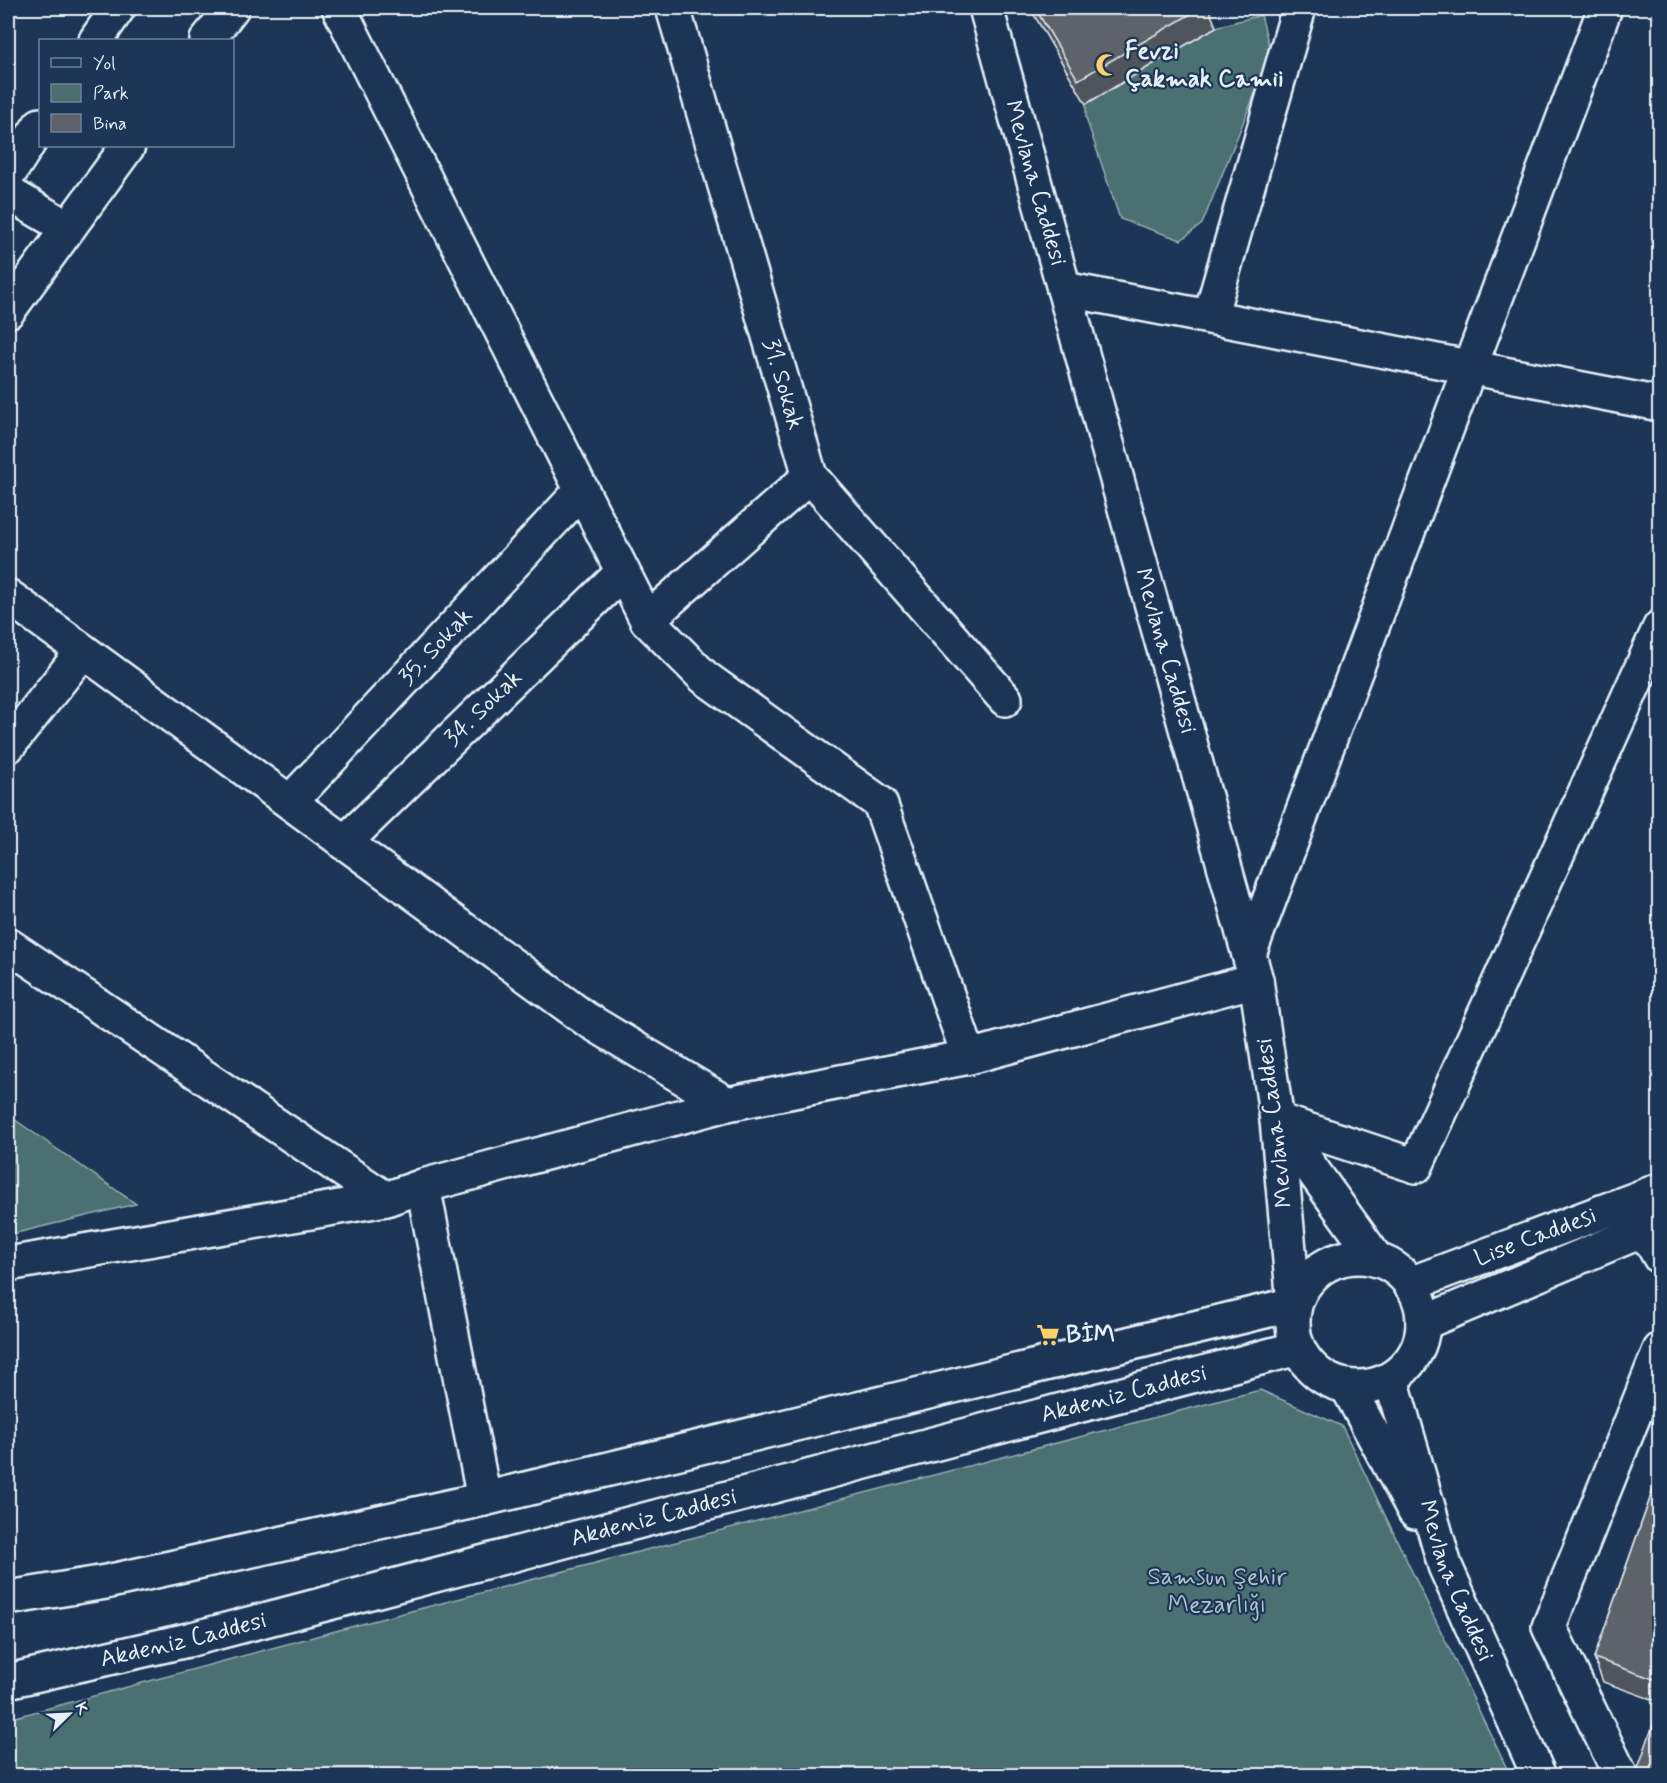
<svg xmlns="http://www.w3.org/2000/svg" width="1667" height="1783" font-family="Mynerve,sans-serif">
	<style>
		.green { fill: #4b6f71; stroke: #9ab0b4; stroke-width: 1.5 }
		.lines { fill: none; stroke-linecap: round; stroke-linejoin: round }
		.minor-casing { stroke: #e8f1f8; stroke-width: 38 }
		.major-casing { stroke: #e8f1f8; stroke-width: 38 }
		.minor { stroke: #1d3557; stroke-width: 33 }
		.major { stroke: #1d3557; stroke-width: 33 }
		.wall { fill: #50555a; stroke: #e8f1f8; stroke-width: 1.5 }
		.building { fill: #5d6369; stroke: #e8f1f8; stroke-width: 1.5 }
		.labels { text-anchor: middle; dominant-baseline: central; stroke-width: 4.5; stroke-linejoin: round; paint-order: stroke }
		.poi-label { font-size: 24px; font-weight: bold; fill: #e8f1f8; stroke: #1d3557; text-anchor: start }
		.street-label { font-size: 24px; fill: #e8f1f8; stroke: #1d3557 }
		.park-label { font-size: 24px; fill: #b1c4c9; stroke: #1d3557 }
	</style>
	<rect width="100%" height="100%" fill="#1d3557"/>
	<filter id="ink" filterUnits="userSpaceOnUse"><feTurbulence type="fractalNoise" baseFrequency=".0167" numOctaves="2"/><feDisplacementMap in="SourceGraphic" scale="12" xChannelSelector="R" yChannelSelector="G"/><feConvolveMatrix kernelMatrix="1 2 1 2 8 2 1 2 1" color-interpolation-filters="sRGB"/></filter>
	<g filter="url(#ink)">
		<g class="green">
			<path d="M1261,15L1271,54L1202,224L1181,240L1120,219L1086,118V104L1216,27Z"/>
			<path d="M8,1115L136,1204L8,1235Z"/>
			<path d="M1260,1390L1342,1426L1510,1775H8V1719L369,1622Z"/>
		</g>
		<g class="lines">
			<g class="minor-casing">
				<g id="minor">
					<path d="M339,8L647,620L704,677L880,803L969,1057"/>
					<path id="s1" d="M673,8L810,476L1005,699"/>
					<path d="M96,40L118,8"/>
					<path d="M207,40L232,8"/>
					<path d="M8,175L40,125"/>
					<path d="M8,193L66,227"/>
					<path d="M1064,289L1660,404"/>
					<path d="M8,311L128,146"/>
					<path d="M1210,317L1299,8"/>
					<path d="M8,596L586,1019L727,1104"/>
					<path d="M647,620L810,476"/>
					<path d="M8,746L83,651"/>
					<path id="s2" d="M290,802L582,490"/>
					<path id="s3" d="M344,843L622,573"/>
					<path d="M8,945L386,1199"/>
					<path d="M1249,954L1605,8"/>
					<path d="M1277,1120L1416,1166L1660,627"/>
					<path d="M423,1186L484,1499"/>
					<path d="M1644,1229L1660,1257"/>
					<path d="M8,1264L386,1199L423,1186L727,1104L969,1057L1256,980"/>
					<path d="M1621,1776L1549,1627L1660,1350"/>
				</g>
			</g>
			<g class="major-casing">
				<g id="major">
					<path d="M1278,1122L1377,1260"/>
					<circle cx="1358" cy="1322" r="65"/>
					<path id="s4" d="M1410,1284L1660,1190"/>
					<path d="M1423,1323L1660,1223"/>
					<path id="s5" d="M1391,1379L1445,1566L1539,1776"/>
					<path d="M1348,1388L1415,1512"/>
					<path d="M8,1598L106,1582L484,1499L1294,1304L1277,1120L1256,980L986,8"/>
					<path id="s6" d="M8,1681L188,1640L1298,1348"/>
				</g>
			</g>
			<use href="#minor" class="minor"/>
			<use href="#major" class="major"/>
		</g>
		<g class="wall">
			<path d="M1030,8H1211L1209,9L1216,27L1086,104Z"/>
			<path d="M1659,1473V1702L1603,1682L1594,1658Z"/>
		</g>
		<g class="building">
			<path d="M1035,8H1201L1078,80Z"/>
			<path d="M1659,1473V1681L1594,1658Z"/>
			<path d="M1659,1708V1776H1642L1636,1774Z"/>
		</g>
	</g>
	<defs>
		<g id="mosque-bare" transform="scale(1.8)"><path d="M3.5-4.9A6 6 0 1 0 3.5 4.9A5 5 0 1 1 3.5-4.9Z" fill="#ffd166" stroke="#1d3557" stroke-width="2.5" paint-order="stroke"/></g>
		<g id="supermarket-bare" transform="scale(1.8)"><path d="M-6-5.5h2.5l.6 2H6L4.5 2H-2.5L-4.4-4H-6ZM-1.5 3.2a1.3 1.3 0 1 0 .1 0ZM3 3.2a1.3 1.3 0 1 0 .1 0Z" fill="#ffd166" stroke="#1d3557" stroke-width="2.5" paint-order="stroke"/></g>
	</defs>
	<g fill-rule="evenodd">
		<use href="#mosque-bare" x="1107" y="65"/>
		<use href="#supermarket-bare" x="1048" y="1335"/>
	</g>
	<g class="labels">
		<g class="poi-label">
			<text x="1125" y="51">Fevzi<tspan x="1125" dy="28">Çakmak Camii</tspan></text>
			<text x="1066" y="1335">BİM</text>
		</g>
		<g class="street-label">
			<text transform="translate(1035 183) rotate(74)">Mevlana Caddesi</text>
			<text stroke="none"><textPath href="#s1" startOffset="392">31. Sokak</textPath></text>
			<text stroke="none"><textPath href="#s2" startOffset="213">35. Sokak</textPath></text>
			<text transform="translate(1165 651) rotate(74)">Mevlana Caddesi</text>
			<text stroke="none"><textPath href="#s3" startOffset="194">34. Sokak</textPath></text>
			<text transform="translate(1275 1123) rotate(-97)">Mevlana Caddesi</text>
			<text stroke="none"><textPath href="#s4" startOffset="134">Lise Caddesi</textPath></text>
			<text stroke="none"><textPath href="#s6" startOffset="1152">Akdeniz Caddesi</textPath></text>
			<text stroke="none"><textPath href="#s6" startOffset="666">Akdeniz Caddesi</textPath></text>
			<text stroke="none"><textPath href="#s5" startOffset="212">Mevlana Caddesi</textPath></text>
			<text stroke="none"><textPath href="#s6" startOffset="180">Akdeniz Caddesi</textPath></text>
		</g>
		<g class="park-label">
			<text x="1217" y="1577">Samsun Şehir<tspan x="1217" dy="28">Mezarlığı</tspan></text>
		</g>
	</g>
	<rect width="1667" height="1783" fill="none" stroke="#1d3557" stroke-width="30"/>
	<rect x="15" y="15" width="1637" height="1753" fill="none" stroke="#e8f1f8" stroke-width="2" filter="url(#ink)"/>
	<rect x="39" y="39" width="195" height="108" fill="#1d3557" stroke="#6e8097" stroke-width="1.5"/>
	<rect x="51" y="58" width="30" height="9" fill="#1d3557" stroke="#6e8097" stroke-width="1.5"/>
	<text x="93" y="69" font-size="18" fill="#e8f1f8">Yol</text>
	<rect x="51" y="84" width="30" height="18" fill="#4b6f71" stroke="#6e8097" stroke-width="1.5"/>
	<text x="93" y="99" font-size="18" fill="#e8f1f8">Park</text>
	<rect x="51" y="114" width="30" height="18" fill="#5d6369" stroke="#6e8097" stroke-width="1.5"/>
	<text x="93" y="129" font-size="18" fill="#e8f1f8">Bina</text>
	<g transform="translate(69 1714) rotate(66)" stroke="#1d3557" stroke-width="4.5" paint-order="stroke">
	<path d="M0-4.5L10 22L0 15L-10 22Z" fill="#e8f1f8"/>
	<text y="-9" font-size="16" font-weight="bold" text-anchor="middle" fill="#e8f1f8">K</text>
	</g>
</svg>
